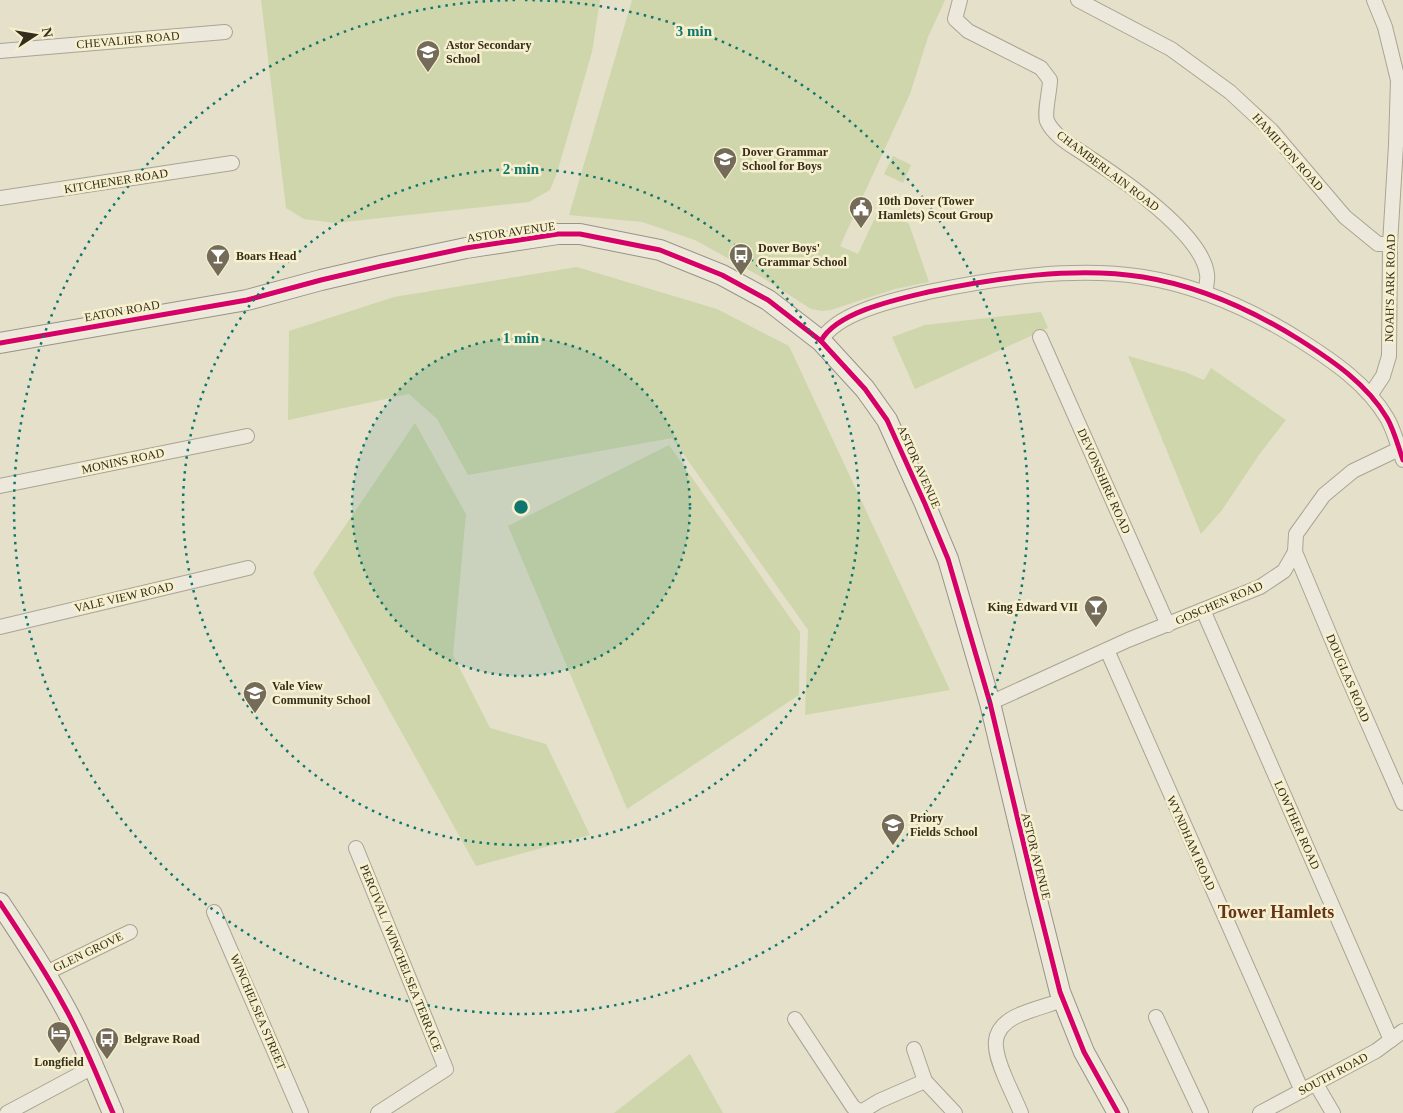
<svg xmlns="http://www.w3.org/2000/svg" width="1403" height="1113" font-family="'Times New Roman',serif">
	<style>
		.green { fill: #cfd6ac }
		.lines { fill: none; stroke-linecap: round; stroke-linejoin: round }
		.street-casing { stroke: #a9a494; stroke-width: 16 }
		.secondary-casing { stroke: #999384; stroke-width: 22 }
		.street { stroke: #ece9dc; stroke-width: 14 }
		.secondary { stroke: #ece9dc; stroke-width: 20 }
		.cycleway-casing { stroke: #f6f0cf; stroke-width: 8 }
		.cycleway { stroke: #d6006c; stroke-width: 5 }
		.ring { fill: none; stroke: #0f766e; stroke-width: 2.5; stroke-dasharray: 2.5 5 }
		.labels { text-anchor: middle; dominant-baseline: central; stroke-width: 5; stroke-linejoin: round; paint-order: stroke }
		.street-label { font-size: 12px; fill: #372d1c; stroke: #f6f0cf }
		.poi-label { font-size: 12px; font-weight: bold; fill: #372d1c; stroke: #f6f0cf; text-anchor: start }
		.district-label { font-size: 18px; font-weight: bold; fill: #65341b; stroke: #f6f0cf }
		.centre { fill: #0f766e; stroke: #f6f0cf; stroke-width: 2.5 }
		.ring-label { font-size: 15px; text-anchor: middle; font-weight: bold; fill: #0f766e; stroke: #f6f0cf; stroke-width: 5; stroke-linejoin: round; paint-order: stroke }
	</style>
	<rect width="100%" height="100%" fill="#e4e0ca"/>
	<g class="green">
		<path d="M261,0H600L592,52L557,173L550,190L529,202L335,223L304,219L286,208Z"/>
		<path d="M632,0H945L928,37L910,94L840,246L858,254L880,207L909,224L929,282L895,289L831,310L822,311L811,309L763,278L695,240L642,222L569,215Z"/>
		<path d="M893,156L911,165L903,183L884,174Z"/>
		<path d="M577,267L717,309L789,346L950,690L805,715L808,630L672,438L468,475L437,419L409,394L288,420L289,331L394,297Z"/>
		<path d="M1041,312L1048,328L915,389L892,337L925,325Z"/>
		<path d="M1128,356L1185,372L1204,380L1211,368L1286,420L1261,452L1222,510L1201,534Z"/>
		<path d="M415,423L466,514L453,655L490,728L546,744L590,835L476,866L313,573Z"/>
		<path d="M669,445L800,632L799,695L627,809L508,526Z"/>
		<path d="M690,1054L723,1113H614Z"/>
	</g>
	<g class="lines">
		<g class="street-casing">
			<g id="street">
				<path d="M960,0L955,19L968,31L1041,68L1050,80C1050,90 1044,113 1047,121C1055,138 1075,147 1090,158C1122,179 1202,234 1207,274C1208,279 1206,287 1205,293"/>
				<path d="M1078,0L1171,49L1230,92L1271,130L1345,217L1378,244H1390"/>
				<path d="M0,51L225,32"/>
				<path d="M0,198L232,163"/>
				<path d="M1040,337L1168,625"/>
				<path d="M821,341C836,312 898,299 928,292C996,278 1075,266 1143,277C1199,286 1252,310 1300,340C1333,361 1367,384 1387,418C1394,430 1398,446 1403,460"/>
				<path d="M1371,394L1383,376L1389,356L1390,244L1396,145L1398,80L1385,27L1374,0"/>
				<path d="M0,486L247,436"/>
				<path d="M1295,552L1345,671L1403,803"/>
				<path d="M1203,610L1391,1040"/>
				<path d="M0,627L248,568"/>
				<path d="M1107,650L1302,1091"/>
				<path d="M990,703L1128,640L1260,587L1284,571L1295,552L1296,534L1324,495L1353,471L1399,449"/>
				<path d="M356,848L446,1069L378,1113"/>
				<path d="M214,912L301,1113"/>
				<path d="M46,973L130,932"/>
				<path d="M1156,1017L1201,1113"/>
				<path d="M795,1019L853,1107L861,1112"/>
				<path d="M914,1049L925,1081L955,1113"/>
				<path d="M1316,1084L1333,1113"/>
				<path d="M7,1113L93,1067"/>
				<path d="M862,1113L861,1112L879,1101L925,1081"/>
				<path d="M1021,1113C1016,1101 1010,1089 1005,1077C994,1051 987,1029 1019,1015C1033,1009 1049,1005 1063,1000"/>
				<path d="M1260,1113L1376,1051L1403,1031"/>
			</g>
		</g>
		<g class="secondary-casing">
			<g id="secondary">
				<path d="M0,343L247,300L321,280L381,266L466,248L558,234H580L660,250L722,275L768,300L821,341L865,389L887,420L925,504L948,559L990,703L1036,896L1060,992L1084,1052L1118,1113"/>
				<path d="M0,903C22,936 44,969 63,1004C83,1039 97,1076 113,1113"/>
			</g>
		</g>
		<use href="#street" class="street"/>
		<use href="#secondary" class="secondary"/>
		<g class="cycleway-casing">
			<g id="cycleway">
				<path d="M821,341C836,312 898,299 928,292C996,278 1075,266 1143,277C1199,286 1252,310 1300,340C1333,361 1367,384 1387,418C1394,430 1398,446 1403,460"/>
				<path d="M0,343L247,300L321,280L381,266L466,248L558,234H580L660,250L722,275L768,300L821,341L865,389L887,420L925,504L948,559L990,703L1036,896L1060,992L1084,1052L1118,1113"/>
				<path d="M0,903C22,936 44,969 63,1004C83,1039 97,1076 113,1113"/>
			</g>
		</g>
		<use href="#cycleway" class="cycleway"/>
	</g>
	<circle cx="521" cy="507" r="169" fill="#0f766e" fill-opacity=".12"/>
	<g class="ring">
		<circle cx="521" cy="507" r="169"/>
		<circle cx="521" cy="507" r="338"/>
		<path d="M525 0A507 507 0 1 1 517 0"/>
	</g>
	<defs>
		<g id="school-pin" transform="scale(1.25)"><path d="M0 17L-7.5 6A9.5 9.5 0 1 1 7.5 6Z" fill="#746c59" stroke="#f6f0cf"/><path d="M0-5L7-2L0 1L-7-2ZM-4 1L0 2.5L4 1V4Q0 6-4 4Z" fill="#fff"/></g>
		<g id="civic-pin" transform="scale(1.25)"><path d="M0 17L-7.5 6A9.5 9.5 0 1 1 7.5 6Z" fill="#746c59" stroke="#f6f0cf"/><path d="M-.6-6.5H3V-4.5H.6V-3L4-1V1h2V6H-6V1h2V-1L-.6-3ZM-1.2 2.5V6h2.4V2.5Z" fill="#fff"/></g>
		<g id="bus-pin" transform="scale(1.25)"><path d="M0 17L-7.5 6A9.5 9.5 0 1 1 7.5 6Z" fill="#746c59" stroke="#f6f0cf"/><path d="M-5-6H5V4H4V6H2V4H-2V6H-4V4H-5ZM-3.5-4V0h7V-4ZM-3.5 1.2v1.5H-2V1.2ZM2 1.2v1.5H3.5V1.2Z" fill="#fff"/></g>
		<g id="bar-pin" transform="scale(1.25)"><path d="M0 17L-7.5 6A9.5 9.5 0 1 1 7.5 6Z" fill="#746c59" stroke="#f6f0cf"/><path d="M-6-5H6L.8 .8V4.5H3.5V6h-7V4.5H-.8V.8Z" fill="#fff"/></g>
		<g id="hotel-pin" transform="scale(1.25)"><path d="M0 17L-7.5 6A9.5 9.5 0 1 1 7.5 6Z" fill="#746c59" stroke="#f6f0cf"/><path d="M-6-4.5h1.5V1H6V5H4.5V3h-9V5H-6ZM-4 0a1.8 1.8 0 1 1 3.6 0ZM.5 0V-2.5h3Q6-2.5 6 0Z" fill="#fff"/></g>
	</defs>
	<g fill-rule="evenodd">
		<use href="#school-pin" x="428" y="52"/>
		<use href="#school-pin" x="725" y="159"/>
		<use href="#civic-pin" x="861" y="208"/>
		<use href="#bus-pin" x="741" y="255"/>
		<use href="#bar-pin" x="218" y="256"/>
		<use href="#bar-pin" x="1096" y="607"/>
		<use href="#school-pin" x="255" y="693"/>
		<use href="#school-pin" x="893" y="825"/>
		<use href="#hotel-pin" x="59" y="1033"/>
		<use href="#bus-pin" x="107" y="1039"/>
	</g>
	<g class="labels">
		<g class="street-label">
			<text transform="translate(128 40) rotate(-5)">CHEVALIER ROAD</text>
			<text transform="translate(1288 152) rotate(48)">HAMILTON ROAD</text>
			<text transform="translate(1108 171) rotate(37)">CHAMBERLAIN ROAD</text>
			<text transform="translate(116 181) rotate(-9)">KITCHENER ROAD</text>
			<text transform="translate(511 232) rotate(-8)">ASTOR AVENUE</text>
			<text transform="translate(1390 288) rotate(-89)">NOAH'S ARK ROAD</text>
			<text transform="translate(122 311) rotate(-10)">EATON ROAD</text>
			<text transform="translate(123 461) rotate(-12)">MONINS ROAD</text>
			<text transform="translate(919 467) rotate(66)">ASTOR AVENUE</text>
			<text transform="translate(1104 481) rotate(66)">DEVONSHIRE ROAD</text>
			<text transform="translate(124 597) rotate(-13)">VALE VIEW ROAD</text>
			<text transform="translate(1219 603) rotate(-23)">GOSCHEN ROAD</text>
			<text transform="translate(1348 678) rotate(67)">DOUGLAS ROAD</text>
			<text transform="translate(1297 825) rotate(66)">LOWTHER ROAD</text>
			<text transform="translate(1191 843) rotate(66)">WYNDHAM ROAD</text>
			<text transform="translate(1036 856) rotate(76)">ASTOR AVENUE</text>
			<text transform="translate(88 952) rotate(-26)">GLEN GROVE</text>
			<text transform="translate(401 958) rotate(68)">PERCIVAL / WINCHELSEA TERRACE</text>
			<text transform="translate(258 1012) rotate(67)">WINCHELSEA STREET</text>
			<text transform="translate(1333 1074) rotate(-28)">SOUTH ROAD</text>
		</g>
		<g class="poi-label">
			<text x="446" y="45">Astor Secondary<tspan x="446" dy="14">School</tspan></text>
			<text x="742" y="152">Dover Grammar<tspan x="742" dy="14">School for Boys</tspan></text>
			<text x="878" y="201">10th Dover (Tower<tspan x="878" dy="14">Hamlets) Scout Group</tspan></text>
			<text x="758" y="248">Dover Boys'<tspan x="758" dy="14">Grammar School</tspan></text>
			<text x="236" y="256">Boars Head</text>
			<text x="1078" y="607" text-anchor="end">King Edward VII</text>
			<text x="272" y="686">Vale View<tspan x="272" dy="14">Community School</tspan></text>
			<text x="910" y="818">Priory<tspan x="910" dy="14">Fields School</tspan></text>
			<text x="124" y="1039">Belgrave Road</text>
			<text x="59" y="1062" text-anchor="middle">Longfield</text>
		</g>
		<g class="district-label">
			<text x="1276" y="912">Tower Hamlets</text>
		</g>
	</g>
	<circle cx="521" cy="507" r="8" class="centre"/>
	<g class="ring-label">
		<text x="694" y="36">3 min</text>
		<text x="521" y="174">2 min</text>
		<text x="521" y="343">1 min</text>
	</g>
	<g transform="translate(35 35) rotate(78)" stroke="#f6f0cf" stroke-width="4" paint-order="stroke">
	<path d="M0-4L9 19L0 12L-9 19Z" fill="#372d1c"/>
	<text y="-8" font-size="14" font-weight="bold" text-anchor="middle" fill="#372d1c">N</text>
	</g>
</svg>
